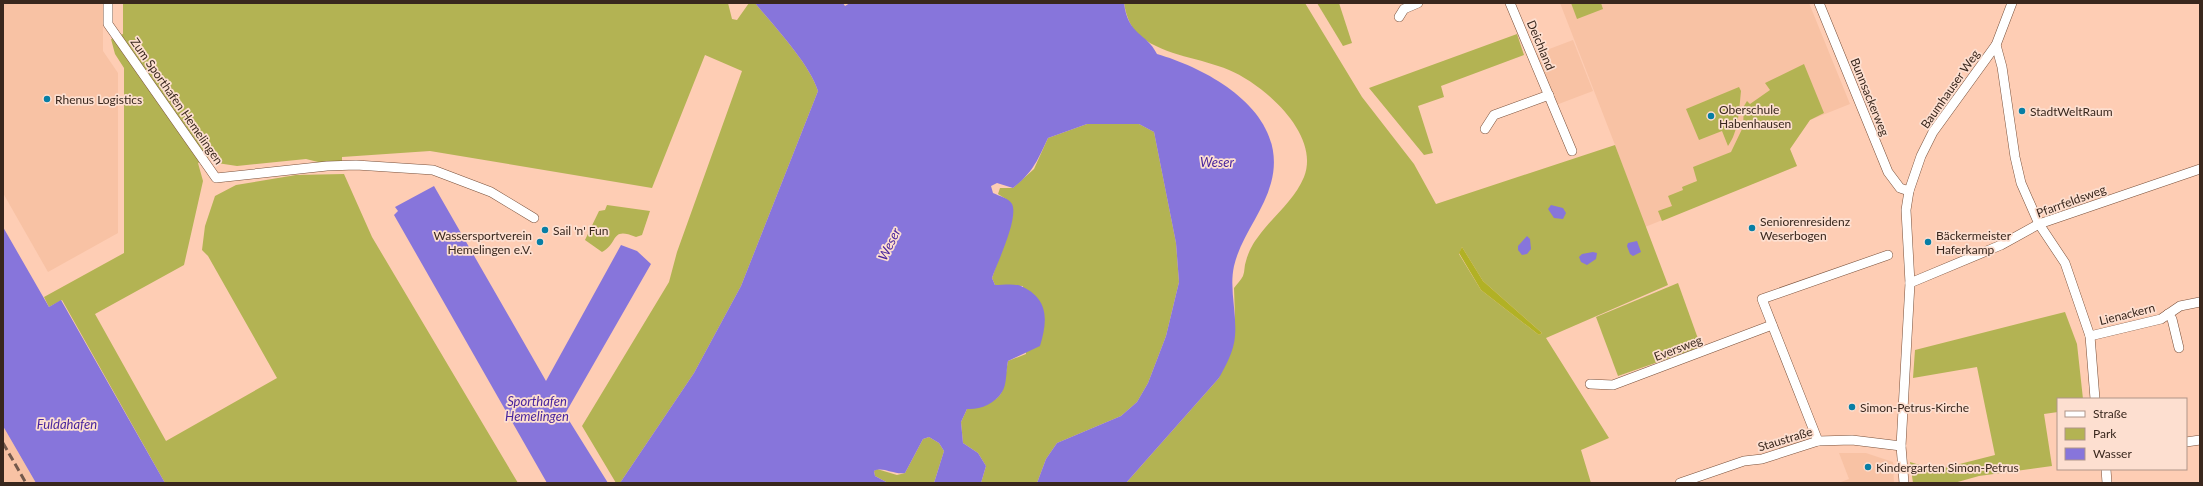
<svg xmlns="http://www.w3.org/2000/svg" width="2203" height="486" font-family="Lato,sans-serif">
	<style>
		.built { fill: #f8c2a4 }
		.green { fill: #b3b353; fill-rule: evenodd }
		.forest { fill: #b1b125 }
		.water { fill: #8775db }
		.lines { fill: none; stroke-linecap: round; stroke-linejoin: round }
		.street-casing { stroke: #79503a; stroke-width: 10 }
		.street { stroke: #fff; stroke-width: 9 }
		.rail { stroke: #74594b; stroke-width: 3; stroke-dasharray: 8 4; stroke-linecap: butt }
		.poi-dot { fill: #077ea5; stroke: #fddfd0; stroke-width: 1.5 }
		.labels { text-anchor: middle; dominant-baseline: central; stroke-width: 3.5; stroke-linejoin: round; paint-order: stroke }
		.street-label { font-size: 12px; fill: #39271d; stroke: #fddfd0 }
		.poi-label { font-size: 12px; fill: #39271d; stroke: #fddfd0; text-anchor: start }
		.water-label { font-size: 13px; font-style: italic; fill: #49259d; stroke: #fddfd0 }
	</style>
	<rect width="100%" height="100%" fill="#fecdb4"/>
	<g class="built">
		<path d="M3,3H103V51L118,73V233L48,272L3,193Z"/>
		<path d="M1560,3H1809L1850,104L1810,120L1790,149L1797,166L1645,227L1615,145Z"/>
		<path d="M1573,40L1593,91L1556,105L1536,54Z"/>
		<path d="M3,426L36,483H3Z"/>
		<path d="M1839,453H1866L1893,462L1894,483H1838L1849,479Z"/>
	</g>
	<g class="green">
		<path d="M123,3H728L732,19L737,20L749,3H755C774,26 809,63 818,91L741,286L694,373L620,483H616L582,426L669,282L677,252L742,71L705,55L652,188L430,151L342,157V162L322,163L306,159L237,166L217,163L212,155L198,163L203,181L184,265L95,314L166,441L277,378L208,256L202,250L205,226L215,196L236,185L296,175L344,174L372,237L518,483H165L62,300L49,307L44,297L124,253V68L115,54L111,39L123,34Z"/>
		<path d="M1124,3H1305L1362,97L1414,164L1436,204L1615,145L1668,285L1546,338L1609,438L1581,450L1591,483H1126L1219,378L1235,318L1234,288C1237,284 1241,280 1243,276C1245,271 1244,266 1246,261C1248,253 1253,243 1258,237C1273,216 1294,201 1304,177C1321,134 1263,84 1229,70C1201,58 1166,56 1141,37C1131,29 1126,16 1124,3ZM1462,247L1483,281L1542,333L1539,335L1481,290L1459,254Z"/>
		<path d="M1317,3H1339L1352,43L1343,46Z"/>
		<path d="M1571,3H1601L1603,9L1577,19Z"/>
		<path d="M1517,34L1524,55L1441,86L1444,97L1418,106L1433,153L1424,155L1369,88Z"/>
		<path d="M1804,64L1824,113L1810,120L1790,149L1797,166L1662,221L1658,211L1672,206L1668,196L1683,190L1682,187L1697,181L1693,167L1731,152L1743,127L1744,106L1747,101L1750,104L1770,90L1765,83Z"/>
		<path d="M1739,87L1741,91C1739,109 1739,131 1728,146L1722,131L1699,140L1686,109Z"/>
		<path d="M1087,124H1139L1154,132L1176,243L1179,282L1166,336L1148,383L1137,402L1121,416L1057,443L1046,459L1037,483H981L986,466L978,453L963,443L961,422L967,409C1006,398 1001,400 1008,361L1026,354L1023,286L995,285L992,278L1013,215L1006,199L998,194L1000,188H1013L1034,169L1048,138Z"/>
		<path d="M607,205L650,211L642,235L636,237C610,226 619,243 602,252L585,240L599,211L605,210Z"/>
		<path d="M1678,283L1701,347L1618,376L1596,317Z"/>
		<path d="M2065,312L2077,344L2083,399H2058V412L2044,414L2052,466L1979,476L1954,483H1913L1910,462L1936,470L1995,455L1977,367L1913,378L1915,350Z"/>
		<path d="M929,437L939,443L944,451L934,483H888L875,476L874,471L877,469L897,475L905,473L923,439Z"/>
	</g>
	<path class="forest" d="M1462,247L1483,281L1542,333L1539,335L1481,290L1459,253Z"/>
	<g class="water">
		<path d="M755,3H843L845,6L850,3H1124C1128,36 1146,32 1157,54C1212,70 1290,114 1271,183C1263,213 1241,236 1234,266C1229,289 1237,313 1235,336C1234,351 1226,365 1219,378L1126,483H1037L1046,459L1057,443L1121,416L1137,402L1148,383L1166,336L1179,282L1176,243L1154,132L1139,124H1087L1048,138C1037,161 1034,171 1013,188L997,183L991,186L993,193C999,196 1009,198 1012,204C1019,218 997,263 992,278L995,285C1003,285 1017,283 1023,287C1050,300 1047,323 1040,346L1008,361C1006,370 1007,385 1002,392C995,404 979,410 967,409L961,422L963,443L978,453L986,466L981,483H934L944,451L939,443L929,437L923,439L905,473C894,475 882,466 874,471L875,476L888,483H620L694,373L741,286L818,91C809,63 774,26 755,3Z"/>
		<path d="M434,186L546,381L621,245L637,251L651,264L565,414L608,483H547L394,215L398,211L395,207Z"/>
		<path d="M1551,205L1563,208L1566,213L1563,219L1554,218L1548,209Z"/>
		<path d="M3,227L49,307L61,300L165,483H36L3,426Z"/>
		<path d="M1527,236L1530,239L1531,249L1527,254L1522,255L1518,250V246Z"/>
		<path d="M1637,241L1641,252L1633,256L1630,254L1627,246L1628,243Z"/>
		<path d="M1593,252L1597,253L1596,259L1587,265L1581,262L1579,257L1582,254Z"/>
	</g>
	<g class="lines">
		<g class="street-casing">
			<g id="street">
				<path d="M108,3V24L216,178L327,166L356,165L433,170L491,192L534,218"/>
				<path d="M1510,3L1572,151"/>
				<path d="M1819,3L1888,172L1900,188L1909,191"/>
				<path d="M1399,17L1404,9L1418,3"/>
				<path d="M1996,45L2002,67L2015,157L2021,183L2039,224L2065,263L2090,336L2095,399"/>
				<path d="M1485,129L1494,115L1549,95"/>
				<path d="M1910,283L2001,245L2039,224L2200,169"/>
				<path d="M2168,314L2172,319L2179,348"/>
				<path d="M2090,336L2161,319L2180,306L2200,302"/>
				<path d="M1590,384L1613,385L1772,325"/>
				<path d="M1818,441L1762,299L1888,255"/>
				<path d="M2186,442L2200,440"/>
				<path d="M2106,469L2107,483"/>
				<path d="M1680,483L1744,461L1762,459L1818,441L1852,440L1901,446"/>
				<path d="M1904,483L1901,446L1910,283L1906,210L1909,191L1921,156L1933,132L1996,45L2012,3"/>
			</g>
		</g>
		<use href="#street" class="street"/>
		<path class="rail" d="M3,443L26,483"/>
	</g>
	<g class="poi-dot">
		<circle cx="47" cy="99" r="4"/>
		<circle cx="2022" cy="111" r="4"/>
		<circle cx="1711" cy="116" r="4"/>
		<circle cx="1752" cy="228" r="4"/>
		<circle cx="545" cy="230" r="4"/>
		<circle cx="540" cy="242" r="4"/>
		<circle cx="1928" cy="242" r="4"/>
		<circle cx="1852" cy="407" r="4"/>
		<circle cx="1868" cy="467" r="4"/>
	</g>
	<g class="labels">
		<g class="street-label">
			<text transform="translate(1541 45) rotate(67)">Deichland</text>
			<text transform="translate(1950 89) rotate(-55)">Baumhauser Weg</text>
			<text transform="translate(1870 97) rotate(68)">Bunnsackerweg</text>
			<text transform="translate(177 101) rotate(55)">Zum Sporthafen Hemelingen</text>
			<text transform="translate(2071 201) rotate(-20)">Pfarrfeldsweg</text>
			<text transform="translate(2127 314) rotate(-14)">Lienackern</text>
			<text transform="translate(1678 348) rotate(-21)">Eversweg</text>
			<text transform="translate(1785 439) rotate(-17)">Staustraße</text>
		</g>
		<g class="poi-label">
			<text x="55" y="99">Rhenus Logistics</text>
			<text x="1719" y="109">Oberschule<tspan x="1719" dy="14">Habenhausen</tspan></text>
			<text x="2030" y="111">StadtWeltRaum</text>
			<text x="1760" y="221">Seniorenresidenz<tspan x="1760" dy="14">Weserbogen</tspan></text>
			<text x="553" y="230">Sail 'n' Fun</text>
			<text x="532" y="235" text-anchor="end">Wassersportverein<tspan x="532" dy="14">Hemelingen e.V.</tspan></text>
			<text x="1936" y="235">Bäckermeister<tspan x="1936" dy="14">Haferkamp</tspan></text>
			<text x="1860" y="407">Simon-Petrus-Kirche</text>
			<text x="1876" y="467">Kindergarten Simon-Petrus</text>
		</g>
		<g class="water-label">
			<text x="1217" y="162">Weser</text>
			<text transform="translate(889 244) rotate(-64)">Weser</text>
			<text x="537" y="401">Sporthafen<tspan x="537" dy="15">Hemelingen</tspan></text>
			<text x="67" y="424">Fuldahafen</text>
		</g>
	</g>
	<rect width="2203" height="486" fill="none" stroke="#39271d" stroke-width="8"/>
	<rect x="2057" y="398" width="130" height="72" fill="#fddfd0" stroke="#af9588"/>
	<rect x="2065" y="411" width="20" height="6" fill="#ffffff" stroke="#af9588"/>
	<text x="2093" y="418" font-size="12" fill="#39271d">Straße</text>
	<rect x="2065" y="428" width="20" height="12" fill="#b3b353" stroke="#af9588"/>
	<text x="2093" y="438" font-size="12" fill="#39271d">Park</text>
	<rect x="2065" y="448" width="20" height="12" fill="#8775db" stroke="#af9588"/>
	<text x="2093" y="458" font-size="12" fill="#39271d">Wasser</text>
</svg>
